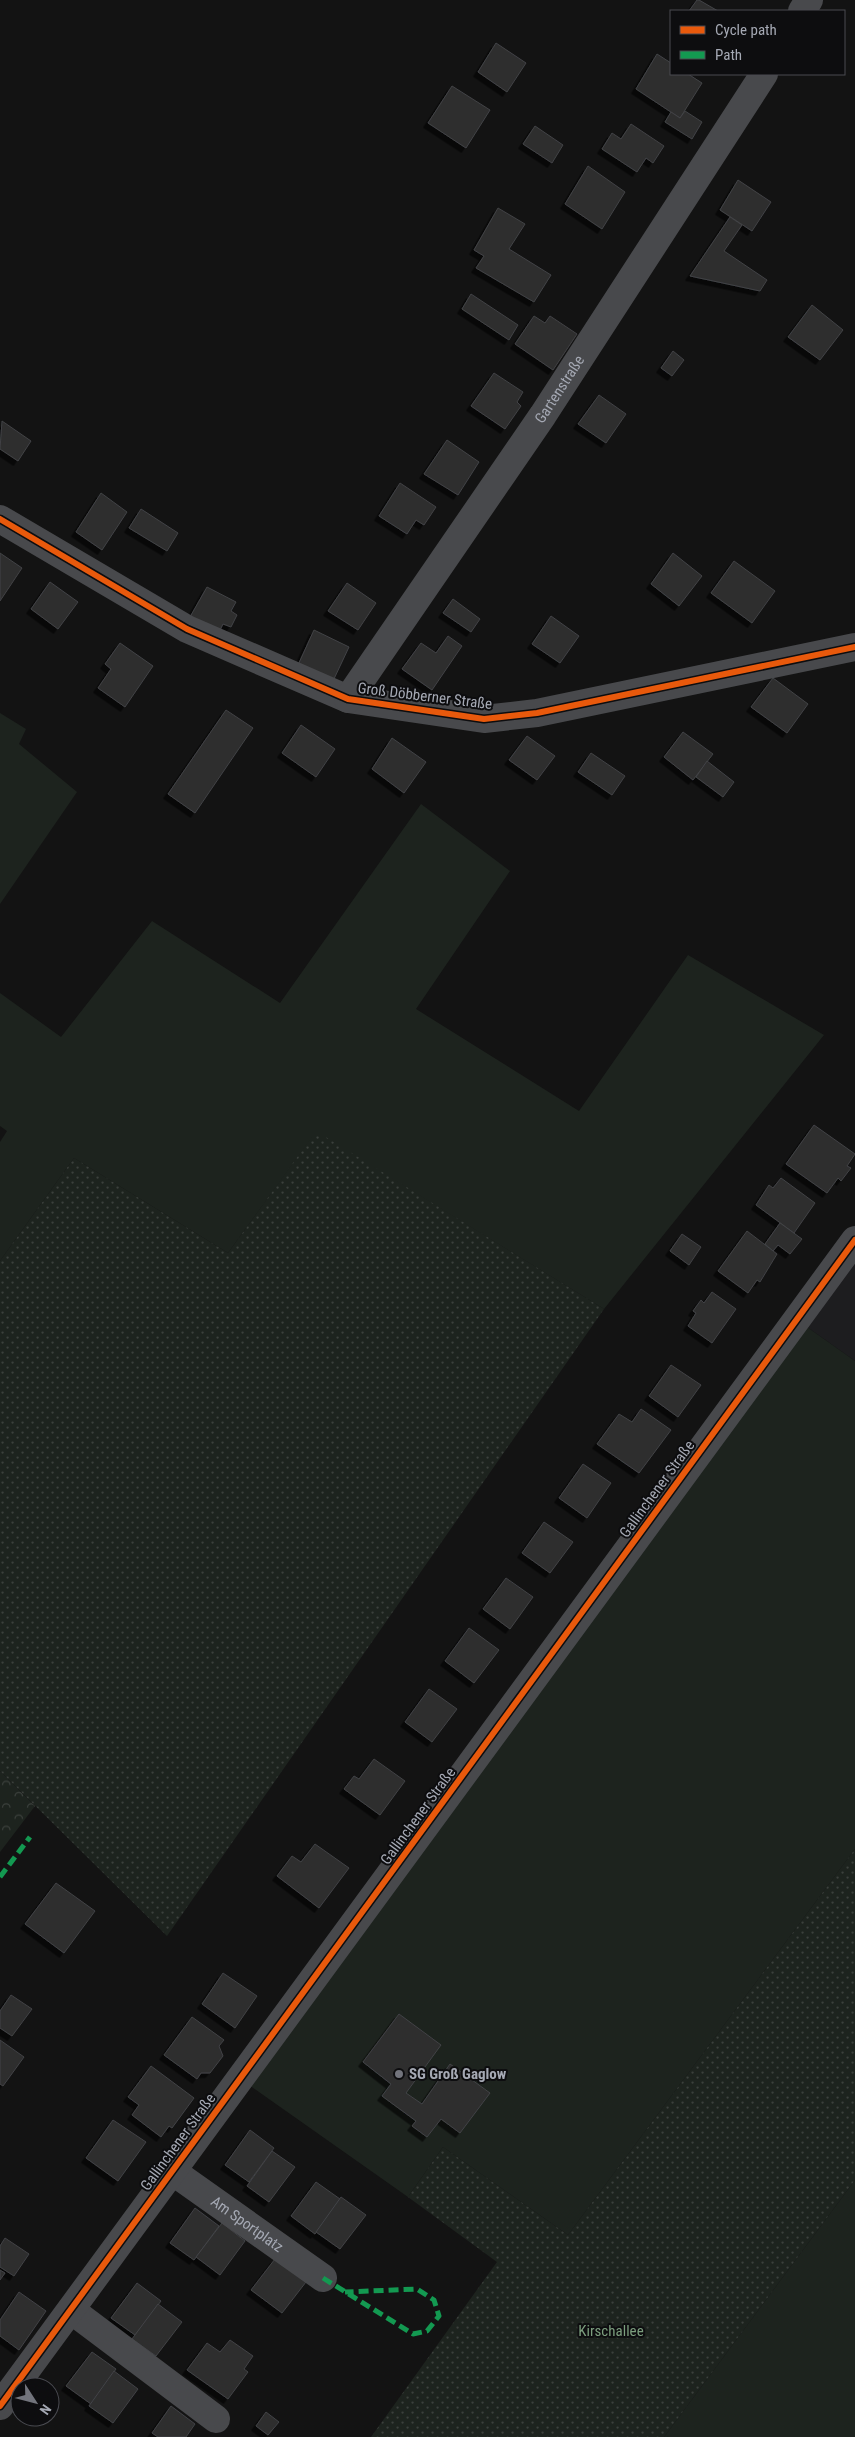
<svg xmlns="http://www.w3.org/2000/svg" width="855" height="2437" font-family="'Roboto Condensed',sans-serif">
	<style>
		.built { fill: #1d1d1f }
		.green { fill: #1d231e }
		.forest { fill: url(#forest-crowns) }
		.garden { fill: url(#garden-dots) }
		.building { fill: #2d2d2e; stroke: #424346; filter: url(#shadow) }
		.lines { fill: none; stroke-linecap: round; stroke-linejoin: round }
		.minor { stroke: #48494c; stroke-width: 28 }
		.quiet { stroke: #139951; stroke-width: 5; stroke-dasharray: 10 5; stroke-linecap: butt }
		.cycleway-casing { stroke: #0d0d0f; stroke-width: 9 }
		.cycleway { stroke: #e8590c; stroke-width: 6 }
		.poi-dot { fill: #72747c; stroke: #0d0d0f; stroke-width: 2 }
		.labels { text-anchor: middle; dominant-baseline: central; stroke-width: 4; stroke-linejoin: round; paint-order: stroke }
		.street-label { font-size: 15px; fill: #a5a9b4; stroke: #0d0d0f }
		.poi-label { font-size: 15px; font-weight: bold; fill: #a5a9b4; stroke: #0d0d0f; text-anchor: start }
		.park-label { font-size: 15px; fill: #7c9e7e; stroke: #0d0d0f }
	</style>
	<defs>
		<pattern id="forest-crowns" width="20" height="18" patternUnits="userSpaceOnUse" patternTransform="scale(1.25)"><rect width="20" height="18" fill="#1d231e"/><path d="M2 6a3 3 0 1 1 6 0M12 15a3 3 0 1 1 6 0" fill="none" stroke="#3b403c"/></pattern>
		<pattern id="garden-dots" width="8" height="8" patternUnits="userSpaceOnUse" patternTransform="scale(1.25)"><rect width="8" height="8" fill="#1d231e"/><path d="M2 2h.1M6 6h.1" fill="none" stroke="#3b403c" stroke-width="1.8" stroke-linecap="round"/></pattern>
		<filter id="shadow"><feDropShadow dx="-4.5" dy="4.5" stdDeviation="0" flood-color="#0009"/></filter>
	</defs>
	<rect width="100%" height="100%" fill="#131313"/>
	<path class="built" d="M855,1259V1361L807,1327Z"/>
	<g class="green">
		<path d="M0,713L26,729L19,744L77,792L0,904Z"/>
		<path d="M421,804L510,871L416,1009L579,1111L688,955L824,1035L604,1309L316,1132L228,1253L74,1158L0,1261V1142L7,1131L0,1126V993L61,1037L152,921L280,1003Z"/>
		<path d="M807,1327L855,1361V1849L568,2235L443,2147L408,2197L249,2085Z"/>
		<path d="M855,2180V2437H664Z"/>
	</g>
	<path class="forest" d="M0,1771L35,1806L0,1852Z"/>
	<g class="garden">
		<path d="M316,1131L604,1309L167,1936L0,1771V1261L74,1158L228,1253Z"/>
		<path d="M855,1849V2180L664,2437H371L497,2262L408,2197L443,2147L568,2235Z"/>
	</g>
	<g class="building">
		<path d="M697,0H699L718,11H689Z"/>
		<path d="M496,43L526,63L507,92L478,72Z"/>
		<path d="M657,54L671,63V74H688L702,83L680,118L636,89Z"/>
		<path d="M452,86L490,110L466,148L428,123Z"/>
		<path d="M685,111L702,122L692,139L665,122L671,112L680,118Z"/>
		<path d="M631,124L664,146L653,163L646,158L637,172L602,149L612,133L621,139Z"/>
		<path d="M535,126L563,145L552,163L523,144Z"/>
		<path d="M588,166L625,192L602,229L565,204Z"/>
		<path d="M738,180L771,202L752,231L720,210Z"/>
		<path d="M498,208L525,224L509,249L551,275L534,302L476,268L484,256L474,250Z"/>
		<path d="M730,217L742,225L724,251L767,280L760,291L690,276Z"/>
		<path d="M471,294L518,325L509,340L462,309Z"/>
		<path d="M812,305L843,330L820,360L788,337Z"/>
		<path d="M534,316L545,323L550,316L577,334L553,370L515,344Z"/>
		<path d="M673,351L684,360L672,376L661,368Z"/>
		<path d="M494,373L523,392L517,402L521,406L505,429L471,406Z"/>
		<path d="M599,395L626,414L606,443L578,424Z"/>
		<path d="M2,421L31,441L18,461L0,449Z"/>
		<path d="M447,440L479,462L458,495L424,474Z"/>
		<path d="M400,483L436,507L424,525L416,520L407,534L379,516Z"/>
		<path d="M101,493L127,512L102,550L76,532Z"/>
		<path d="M141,509L178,533L167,551L129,528Z"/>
		<path d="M0,553L22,568L0,601Z"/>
		<path d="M673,553L702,576L679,606L651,584Z"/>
		<path d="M734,561L775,591L752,623L711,593Z"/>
		<path d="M50,582L78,602L58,629L31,609Z"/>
		<path d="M347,583L376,603L358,630L328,611Z"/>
		<path d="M207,587L236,602L231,611L237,615L231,627L223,624L219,632L190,617Z"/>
		<path d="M453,599L480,619L471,632L443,613Z"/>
		<path d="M551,616L579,636L560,663L532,644Z"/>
		<path d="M314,630L349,647L333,681L298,665Z"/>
		<path d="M448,636L462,646L432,690L402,669L421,643L436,653Z"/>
		<path d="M120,643L153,666L125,707L98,688L111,669L105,664Z"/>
		<path d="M773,678L808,704L787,733L751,707Z"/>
		<path d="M226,710L253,728L195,813L168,794Z"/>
		<path d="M301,725L335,749L316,777L282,753Z"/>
		<path d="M683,732L713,754L693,780L664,757Z"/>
		<path d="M527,736L555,756L537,780L509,760Z"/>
		<path d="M392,738L426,762L404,793L372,769Z"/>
		<path d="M591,753L625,776L612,795L578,772Z"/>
		<path d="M707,761L734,782L723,797L696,777Z"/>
		<path d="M814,1125L855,1154L847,1166L851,1168L841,1181L838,1178L827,1193L786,1164Z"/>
		<path d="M781,1178L815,1203L794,1233L756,1205L769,1185L773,1188Z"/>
		<path d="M780,1223L802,1239L790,1254L778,1245L773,1251L765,1244Z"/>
		<path d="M747,1231L777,1254L760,1282L757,1280L748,1293L718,1271Z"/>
		<path d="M682,1234L701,1247L689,1265L670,1251Z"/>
		<path d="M712,1292L736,1309L712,1343L688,1326L696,1313L693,1311L701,1300L704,1303Z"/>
		<path d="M671,1365L701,1385L678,1417L649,1396Z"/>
		<path d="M641,1409L671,1430L639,1473L597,1444L619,1414L632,1422Z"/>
		<path d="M583,1464L611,1483L587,1518L559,1498Z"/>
		<path d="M544,1522L573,1542L550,1573L522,1553Z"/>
		<path d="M506,1578L533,1597L510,1629L483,1609Z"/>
		<path d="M469,1628L499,1650L474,1683L445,1661Z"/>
		<path d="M429,1689L457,1709L432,1742L405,1722Z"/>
		<path d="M374,1759L405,1781L380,1815L344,1789L354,1776L359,1779Z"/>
		<path d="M315,1844L349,1868L319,1908L277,1876L292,1856L301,1862Z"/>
		<path d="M56,1883L95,1911L64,1953L25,1924Z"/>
		<path d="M223,1973L257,1996L235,2028L202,2004Z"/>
		<path d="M11,1995L32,2009L12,2036L0,2028V2011Z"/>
		<path d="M399,2014L441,2045L406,2093L422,2104L450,2064L490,2093L460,2133L441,2119L427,2137L412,2126L416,2121L382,2096L391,2084L363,2062Z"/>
		<path d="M192,2017L224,2040L219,2046L223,2056L210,2073H201L197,2079L164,2055Z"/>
		<path d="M0,2040L24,2057L3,2086L0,2084Z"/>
		<path d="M151,2066L194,2098L172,2128L169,2126L161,2137L132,2115L139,2105L128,2097Z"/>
		<path d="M113,2120L146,2142L118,2181L86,2158Z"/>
		<path d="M250,2130L274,2148L249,2182L225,2165Z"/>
		<path d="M272,2151L295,2167L269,2202L247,2186Z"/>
		<path d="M316,2182L340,2199L315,2234L291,2216Z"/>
		<path d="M341,2197L366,2215L340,2249L316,2232Z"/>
		<path d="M195,2208L219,2226L194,2260L170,2243Z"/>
		<path d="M222,2223L245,2241L220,2275L196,2257Z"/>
		<path d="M5,2238L29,2254L14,2276L0,2267V2246Z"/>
		<path d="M275,2259L306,2282L282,2313L251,2290Z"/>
		<path d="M0,2270L5,2273L0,2280Z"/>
		<path d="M137,2283L161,2301L135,2335L111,2318Z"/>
		<path d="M19,2292L46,2311L19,2350L0,2336V2320Z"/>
		<path d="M158,2304L182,2322L156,2356L132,2339Z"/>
		<path d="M230,2340L253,2356L244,2369L248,2372L228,2399L187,2370L207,2343L220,2352Z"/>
		<path d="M92,2352L116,2369L91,2404L66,2386Z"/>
		<path d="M114,2371L138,2389L113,2423L89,2406Z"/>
		<path d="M171,2406L195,2424L186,2437H158L152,2433Z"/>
		<path d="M266,2412L279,2422L268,2435L256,2426Z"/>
	</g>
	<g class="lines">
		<g class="minor">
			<path d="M802,11L809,0"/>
			<path d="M0,519L187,629L348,699L484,719L537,713L855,647"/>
			<path id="s1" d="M348,699L543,415L764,74"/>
			<path id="s2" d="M172,2171L323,2278"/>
			<path d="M71,2310L216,2419"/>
			<path d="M0,2406L855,1240"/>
		</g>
		<g class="quiet">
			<path d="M0,1877L30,1837"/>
			<path d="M323,2278L413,2334L427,2331L439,2316L434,2300L417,2289L345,2292"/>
		</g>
		<g class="cycleway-casing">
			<g id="cycleway">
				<path d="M0,519L187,629L348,699L484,719L537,713L855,647"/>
				<path d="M0,2406L855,1240"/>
			</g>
		</g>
		<use href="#cycleway" class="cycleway"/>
	</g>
	<circle class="poi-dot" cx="399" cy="2074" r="5"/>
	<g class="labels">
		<g class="street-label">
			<text stroke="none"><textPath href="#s1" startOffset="375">Gartenstraße</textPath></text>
			<text transform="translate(425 696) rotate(7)">Groß Döbberner Straße</text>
			<text transform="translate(657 1489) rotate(-54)">Gallinchener Straße</text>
			<text transform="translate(418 1816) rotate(-54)">Gallinchener Straße</text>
			<text transform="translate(178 2142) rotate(-54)">Gallinchener Straße</text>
			<text stroke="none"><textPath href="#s2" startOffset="92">Am Sportplatz</textPath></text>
		</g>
		<g class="poi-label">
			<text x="409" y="2074">SG Groß Gaglow</text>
		</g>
		<g class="park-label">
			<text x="611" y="2331">Kirschallee</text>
		</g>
	</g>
	<rect x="670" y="10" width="175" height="65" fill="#0d0d0f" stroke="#4a4b51"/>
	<rect x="680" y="26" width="25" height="8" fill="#e8590c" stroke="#4a4b51"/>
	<text x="715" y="35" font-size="15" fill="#a5a9b4">Cycle path</text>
	<rect x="680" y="51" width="25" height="8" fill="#139951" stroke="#4a4b51"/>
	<text x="715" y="60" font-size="15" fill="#a5a9b4">Path</text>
	<g transform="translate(35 2402) rotate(126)"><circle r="24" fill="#0d0d0f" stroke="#4a4b51"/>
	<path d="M0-4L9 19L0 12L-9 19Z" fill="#72747c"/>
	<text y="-8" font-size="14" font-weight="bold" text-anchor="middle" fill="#a5a9b4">N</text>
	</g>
</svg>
